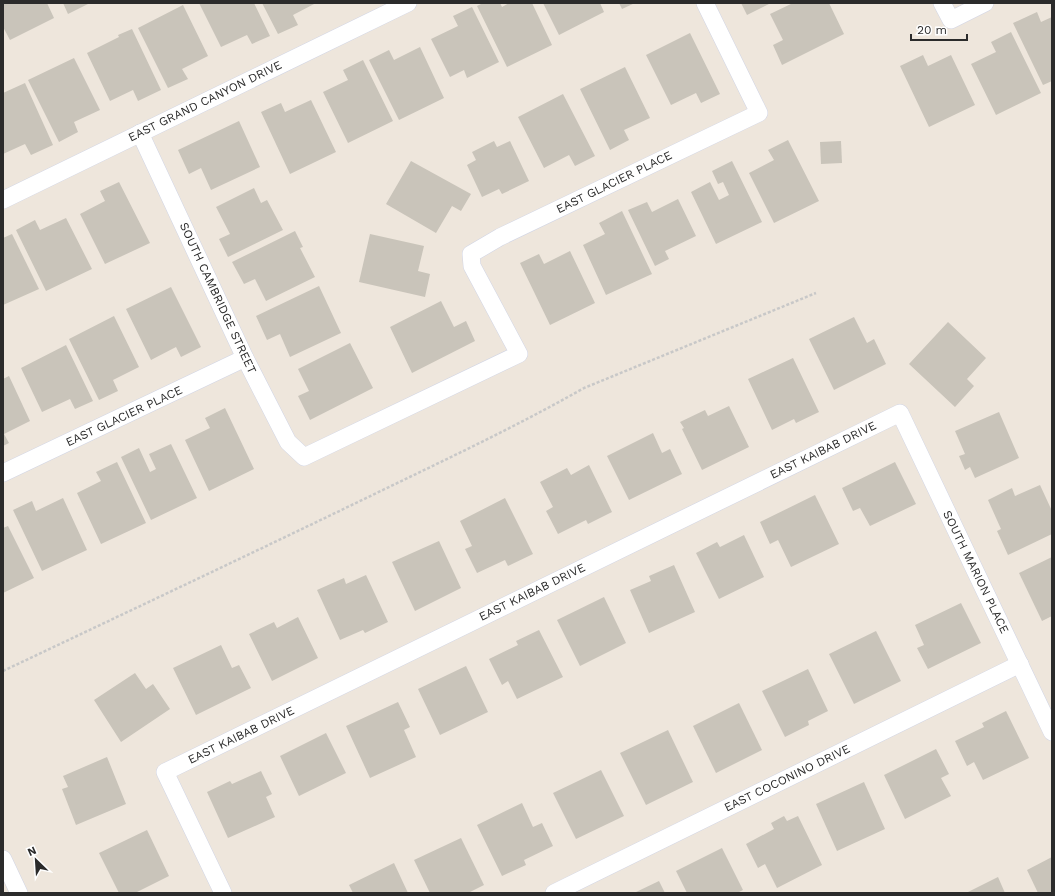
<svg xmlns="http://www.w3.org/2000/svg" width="1055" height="896" font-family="'Work Sans',sans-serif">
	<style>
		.building { fill: #c9c4ba }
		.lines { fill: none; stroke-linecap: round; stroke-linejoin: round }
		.minor-casing { stroke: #d1d5e5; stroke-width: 18 }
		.path { stroke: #c8c8c8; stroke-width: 2.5; stroke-dasharray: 3 2; stroke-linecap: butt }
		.minor { stroke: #fff; stroke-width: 17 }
		.labels { text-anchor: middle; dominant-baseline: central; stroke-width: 4; stroke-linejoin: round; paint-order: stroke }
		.street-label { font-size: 12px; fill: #2b2b2b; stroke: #fff }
	</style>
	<rect width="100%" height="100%" fill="#eee6dc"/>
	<g class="building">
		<path d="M3,3H47L54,18L10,40L3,27Z"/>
		<path d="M63,3H90L68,14Z"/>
		<path d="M199,3H254L270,36L252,44L247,35L221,47Z"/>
		<path d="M262,3H316L293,15L298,25L278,34Z"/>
		<path d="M483,3H500L502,7L509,3H532L552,45L507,67L477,6Z"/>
		<path d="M543,3H600L604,12L559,35Z"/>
		<path d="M619,3H635L622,9Z"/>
		<path d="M741,3H771L747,15Z"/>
		<path d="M793,3H829L844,34L782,65L773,45L783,40L770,14Z"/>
		<path d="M183,5L208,56L182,69L188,79L168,88L138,28Z"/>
		<path d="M472,7L499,62L467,78L464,70L450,77L431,39L458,26L453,16Z"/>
		<path d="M1037,12L1041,22L1052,17V81L1043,85L1013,23Z"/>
		<path d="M132,29L161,90L138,101L133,90L110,101L87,53L119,37L118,35Z"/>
		<path d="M1011,32L1041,93L996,115L971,64L996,52L991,42Z"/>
		<path d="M690,33L720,94L701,103L696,93L671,105L646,55Z"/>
		<path d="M420,47L444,98L399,120L369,60L389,50L394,60Z"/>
		<path d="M923,55L928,66L951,55L975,105L929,127L900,66Z"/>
		<path d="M74,58L100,110L74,122L78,132L59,142L28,80Z"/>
		<path d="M363,60L393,121L348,143L323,92L348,80L343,70Z"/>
		<path d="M625,67L650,118L624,130L629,140L610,150L580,89Z"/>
		<path d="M25,83L53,145L31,155L25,144L3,154V93Z"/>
		<path d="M563,94L595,156L575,166L569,155L544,168L518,117Z"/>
		<path d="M311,100L336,152L290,174L261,112L281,103L285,112Z"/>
		<path d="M239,121L260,167L211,190L201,168L189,174L178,150Z"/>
		<path d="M788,140L819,201L774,223L749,173L774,160L768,150Z"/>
		<path d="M494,141L497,147L510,141L529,181L502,194L499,189L482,197L467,165L476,160L472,152Z"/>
		<path d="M841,141L842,163L821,164L820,142Z"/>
		<path d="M411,161L471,194L461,211L452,206L436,233L386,204Z"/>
		<path d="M732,161L762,222L716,244L691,192L710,182L719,200L729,195L723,182L718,184L712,171Z"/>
		<path d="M119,182L150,243L105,264L80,214L105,201L100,191Z"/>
		<path d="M254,188L261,203L267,200L283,230L228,257L219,239L230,234L216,207Z"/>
		<path d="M678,199L696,236L665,251L669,259L655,266L628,210L647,202L652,212Z"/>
		<path d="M622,211L652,274L606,295L583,245L605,234L599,223Z"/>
		<path d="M66,218L92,269L46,291L16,230L35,220L40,230Z"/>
		<path d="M295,231L303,247L300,248L315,277L266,301L255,279L244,284L232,262Z"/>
		<path d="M12,234L39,289L3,305V238Z"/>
		<path d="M370,234L424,246L418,271L430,274L425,297L359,282Z"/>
		<path d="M570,251L595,303L550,325L520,263L539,254L544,264Z"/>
		<path d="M319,286L341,333L290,357L280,334L267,340L256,316Z"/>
		<path d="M171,287L201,347L181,357L176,347L151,360L126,309Z"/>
		<path d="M441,301L454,327L466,321L475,341L412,373L390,327Z"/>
		<path d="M114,316L139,367L113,380L118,391L99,400L69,339Z"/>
		<path d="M854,317L867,343L874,339L886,364L834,390L809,339Z"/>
		<path d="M948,322L986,358L967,379L974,386L955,407L909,364Z"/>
		<path d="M350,343L373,388L310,420L298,396L309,391L298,369Z"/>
		<path d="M66,345L93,401L75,409L70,399L42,412L21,368Z"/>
		<path d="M793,358L819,412L796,423L794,419L772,430L748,379Z"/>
		<path d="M9,376L30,421L4,434L9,443L3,446V379Z"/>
		<path d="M729,406L749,447L702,470L682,429L684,428L680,422L705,410L708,416Z"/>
		<path d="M225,408L254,469L209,491L185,440L210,428L205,418Z"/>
		<path d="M999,412L1019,458L975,478L970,467L965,470L959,456L965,454L955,431Z"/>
		<path d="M653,433L662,453L670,449L682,474L629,500L607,456Z"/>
		<path d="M171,444L197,498L151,520L121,457L139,448L150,472L156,469L149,454Z"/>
		<path d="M117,462L146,523L101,544L77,493L101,481L96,472Z"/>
		<path d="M895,462L916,504L870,526L860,508L853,511L842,488Z"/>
		<path d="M589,465L612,512L588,524L586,520L558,534L546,511L553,507L540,482L567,468L571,475Z"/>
		<path d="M1040,485L1052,511V534L1008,555L997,531L1001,529L988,500L1012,488L1015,496Z"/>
		<path d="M815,495L839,544L791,567L778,540L770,544L760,522Z"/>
		<path d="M63,498L87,550L42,571L13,510L32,501L36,511Z"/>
		<path d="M505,498L533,554L508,566L505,560L477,573L465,549L472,546L460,521Z"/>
		<path d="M8,526L34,578L3,593V528Z"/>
		<path d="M744,535L764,577L719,599L696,553L717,542L720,547Z"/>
		<path d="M439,541L461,588L415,611L392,562Z"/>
		<path d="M1052,557V616L1042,621L1019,573Z"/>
		<path d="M674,565L695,612L649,633L630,590L651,581L649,576Z"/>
		<path d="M366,575L388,622L365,633L363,630L340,640L317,590L344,578L346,584Z"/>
		<path d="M604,597L626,643L580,666L557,620Z"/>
		<path d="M961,603L981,643L928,669L917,648L924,645L915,625Z"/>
		<path d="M298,617L318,658L272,681L249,634L274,622L277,628Z"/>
		<path d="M539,630L563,677L517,699L508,681L502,685L489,659L518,645L516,641Z"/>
		<path d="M876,631L901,681L854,704L829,654Z"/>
		<path d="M221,645L232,668L239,665L251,688L196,715L173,668Z"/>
		<path d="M466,666L488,712L440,735L418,689Z"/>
		<path d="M808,669L828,711L808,721L809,725L785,737L762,691Z"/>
		<path d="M135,673L146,689L153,684L170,709L121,742L94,700Z"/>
		<path d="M398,702L410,727L404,730L416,757L370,778L346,726Z"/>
		<path d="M739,703L762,750L716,773L693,726Z"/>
		<path d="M1006,711L1029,758L983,780L974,762L967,766L955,741L984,727L982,723Z"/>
		<path d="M668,730L693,782L646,805L620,753Z"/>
		<path d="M326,733L346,773L299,796L280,756Z"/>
		<path d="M936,749L949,774L941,778L951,796L905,819L884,775Z"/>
		<path d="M107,757L126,804L76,825L62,789L68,787L63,776Z"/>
		<path d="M601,770L624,816L576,839L553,793Z"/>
		<path d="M261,771L272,794L266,797L275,817L228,838L207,792L230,781L232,784Z"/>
		<path d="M864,782L885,829L837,851L816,804Z"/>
		<path d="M522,803L533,827L542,823L553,846L524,860L526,865L502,876L477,825Z"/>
		<path d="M784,816L787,821L798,816L822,865L777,888L765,864L758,868L746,844L774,829L771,823Z"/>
		<path d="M147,830L169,876L135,893H119L99,853Z"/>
		<path d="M461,838L484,885L468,893H430L414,860Z"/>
		<path d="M722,848L743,890L737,893H687L676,871Z"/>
		<path d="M1052,857V893H1038L1027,870Z"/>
		<path d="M394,863L408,893H353L349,885Z"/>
		<path d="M998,877L1005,893H966Z"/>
		<path d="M659,881L665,893H634Z"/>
	</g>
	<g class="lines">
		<g class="minor-casing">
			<g id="minor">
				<path d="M942,3L951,20L985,3"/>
				<path d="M140,133L245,358L288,442L304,457L519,354L472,266L471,254L500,237L759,113L705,3"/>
				<path d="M3,200L408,3"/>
				<path d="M3,473L245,358"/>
				<path d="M3,859L19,893"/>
				<path d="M223,893L165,772L900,413L1052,732"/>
				<path d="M554,893L1020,664"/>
			</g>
		</g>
		<path class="path" d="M3,671C121,615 240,559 358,502C434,465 510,430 584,388L816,293"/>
		<use href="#minor" class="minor"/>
	</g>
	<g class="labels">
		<g class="street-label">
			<text transform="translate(205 101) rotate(-26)">EAST GRAND CANYON DRIVE</text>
			<text transform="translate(614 182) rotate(-26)">EAST GLACIER PLACE</text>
			<text transform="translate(218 298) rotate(65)">SOUTH CAMBRIDGE STREET</text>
			<text transform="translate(124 416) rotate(-25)">EAST GLACIER PLACE</text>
			<text transform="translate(823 450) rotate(-26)">EAST KAIBAB DRIVE</text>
			<text transform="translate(976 572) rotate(64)">SOUTH MARION PLACE</text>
			<text transform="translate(532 592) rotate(-26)">EAST KAIBAB DRIVE</text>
			<text transform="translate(241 735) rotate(-26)">EAST KAIBAB DRIVE</text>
			<text transform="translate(787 778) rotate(-26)">EAST COCONINO DRIVE</text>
		</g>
	</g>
	<rect width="1055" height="896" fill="none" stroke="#2b2b2b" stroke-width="8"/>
	<g transform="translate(36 860) rotate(335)" stroke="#ffffff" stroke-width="3" paint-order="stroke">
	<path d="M0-3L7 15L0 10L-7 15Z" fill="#2b2b2b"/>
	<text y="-6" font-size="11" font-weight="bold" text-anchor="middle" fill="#2b2b2b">N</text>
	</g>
	<path d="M911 34v6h56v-6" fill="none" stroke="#2b2b2b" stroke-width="2"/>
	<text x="917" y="34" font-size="12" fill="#2b2b2b" stroke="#ffffff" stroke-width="3" paint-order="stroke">20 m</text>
</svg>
